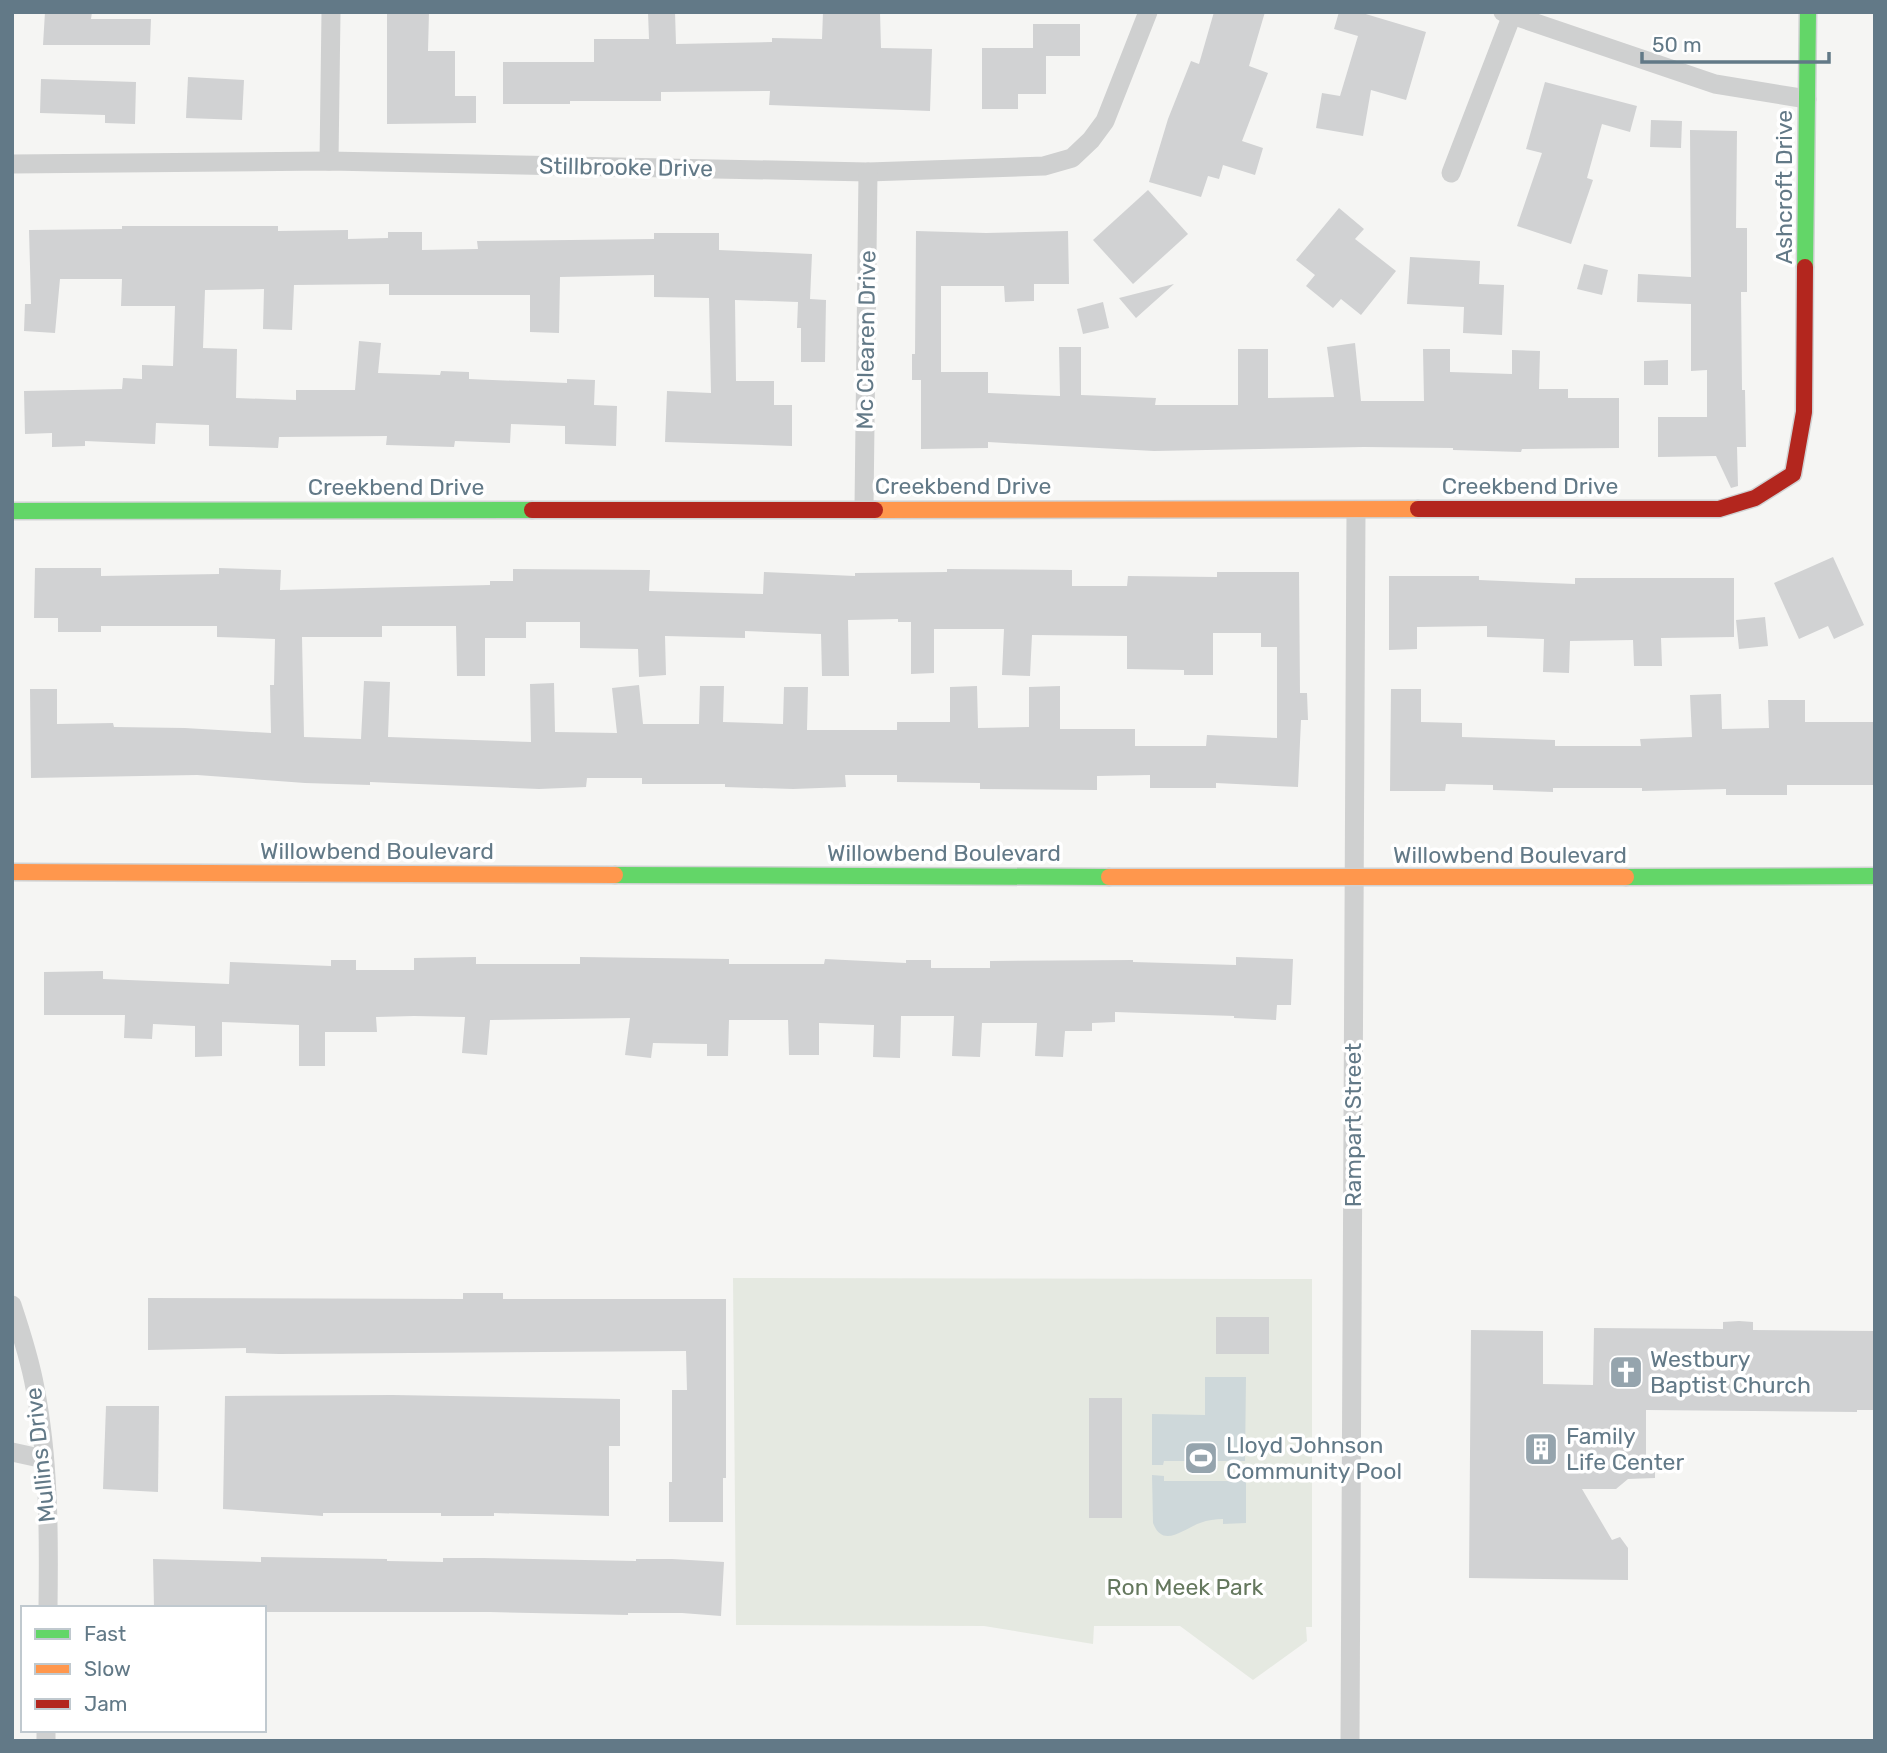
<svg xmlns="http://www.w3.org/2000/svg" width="1887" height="1753" font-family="Rubik,sans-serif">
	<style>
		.green { fill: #e5e9e1 }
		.water { fill: #ced8da }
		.building { fill: #d1d2d3; fill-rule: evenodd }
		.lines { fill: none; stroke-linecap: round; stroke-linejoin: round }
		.fast-casing { stroke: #d0d2d3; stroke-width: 19 }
		.slow-casing { stroke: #d0d2d3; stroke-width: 19 }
		.jam-casing { stroke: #d0d2d3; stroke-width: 19 }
		.street { stroke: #cfd0d0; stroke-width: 19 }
		.fast { stroke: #63d668; stroke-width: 16 }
		.slow { stroke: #ff974d; stroke-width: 16 }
		.jam { stroke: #b3261e; stroke-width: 16 }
		.labels { text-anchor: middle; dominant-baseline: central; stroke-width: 7; stroke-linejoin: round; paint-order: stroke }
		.street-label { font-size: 23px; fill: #627987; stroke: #fff }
		.poi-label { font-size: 23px; fill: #627987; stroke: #fff; text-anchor: start }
		.park-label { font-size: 23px; fill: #65785e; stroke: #fff }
	</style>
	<rect width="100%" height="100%" fill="#f5f5f3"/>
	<path class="green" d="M733,1278L1312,1279V1627H1306L1307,1641L1253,1680L1180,1626H1094L1093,1644L984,1626L736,1625Z"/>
	<g class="water">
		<path d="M1205,1377H1246L1245,1461H1164L1163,1465H1152V1414L1205,1415Z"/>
		<path d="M1235,1475H1246V1523L1223,1524V1519C1215,1519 1208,1520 1200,1523C1183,1529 1163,1549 1153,1523L1152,1475L1164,1476V1481H1235Z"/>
	</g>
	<g class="building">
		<path d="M45,12H92L91,19H151L150,45H43Z"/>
		<path d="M387,12H429L428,51H455V96H476V123L387,124Z"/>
		<path d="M648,12H675L676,44L772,42V38L822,39L823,12H880L881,48L932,49L930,111L769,105L770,91L661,92V101H570V104H503V62H594V39H649Z"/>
		<path d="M1214,12H1265L1249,66L1268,73L1242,141L1263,148L1255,175L1223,165L1219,179L1208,176L1201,197L1149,182L1168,119L1191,61L1199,64Z"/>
		<path d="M1339,12H1359L1426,32L1406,100L1371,90L1363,136L1316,128L1322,93L1340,96L1358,36L1334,29Z"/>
		<path d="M1033,24H1080V56H1046V94H1018V109H982V48H1033Z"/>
		<path d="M188,77L244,80L242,120L186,118Z"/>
		<path d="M41,79L136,82L135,124L105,123V115L40,113Z"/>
		<path d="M1545,82L1637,106L1630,132L1602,124L1587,178L1593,180L1571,244L1517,226L1542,153L1526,149Z"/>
		<path d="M1651,120L1682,121L1681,148L1650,147Z"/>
		<path d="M1690,130L1737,131L1736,228H1747V292H1741L1742,390H1745L1746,447H1737L1738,486L1731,488L1716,456L1658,457V417H1707V370L1691,371V304L1637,302L1638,274L1691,277Z"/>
		<path d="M1148,190L1188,234L1133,284L1093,240Z"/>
		<path d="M1339,208L1364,229L1355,239L1396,271L1361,315L1341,299L1333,308L1306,286L1315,275L1296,260Z"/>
		<path d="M122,226H278V231L348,230V239L388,238V232H422V250L478,249L477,241L654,239V233H719V250L812,254L810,299L826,300L825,362H801V328H797L798,302L735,300L736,381H774V405H792V446L665,442L667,391L711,393L709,298L654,297V275L560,277L559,333L530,332V295H389V284L294,285L292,330L263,329L264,289L205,290L203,348L237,349L236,398L296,400V390H355L359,341L381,343L378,373L440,375L441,371L469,372V379L567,383V379L595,380L594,405L617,406L616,446L565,444V426L511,424L510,443L455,441L454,447L386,445L387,436L279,437L278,448L209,446V425L156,423L155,444L85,441V446L52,447V433L25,434L24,391L122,389L123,378L142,379V365L173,366L175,306H121L122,279H60L55,333L24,331L25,304H31L29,230L122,229Z"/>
		<path d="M916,231L986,233L1068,231L1069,284H1034V301L1005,302L1004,286H941V372H988V393L1060,396L1059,347H1081V395L1156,398L1155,405H1238V349H1268V398L1334,397L1327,347L1355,343L1361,401H1424L1423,349H1450V372L1512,374V350L1540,351L1539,389H1568V398H1619V448L1522,449L1521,452L1453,450V448L1364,447L1154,451L988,442V448L921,449V380H912V354H915Z"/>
		<path d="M1410,257L1480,261L1479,284L1504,285L1502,335L1463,333L1464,307L1407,304Z"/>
		<path d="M1584,264L1608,270L1602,295L1577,289Z"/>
		<path d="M1174,284L1136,318L1119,298Z"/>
		<path d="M1103,302L1109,328L1083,334L1077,309Z"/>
		<path d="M1668,360V385H1644V361Z"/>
		<path d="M1833,557L1864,625L1834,639L1828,626L1799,639L1774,583Z"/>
		<path d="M35,568H101V576L219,574V568L281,570L280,590L490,585V581H513V569L650,570L649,591L763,594L764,572L855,576V573L947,572V569L1072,570V586H1127L1128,576L1217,577V572H1299L1300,693H1307L1308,720H1301L1298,787L1216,783V788H1150V775L1097,776V790L980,789V783L897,782V775H845L846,787L793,789L725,787V784H642V778H587L586,787L539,789L370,782V785L305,783L197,775L31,778L30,689H57V724L113,723L114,727L185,728L271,733L270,685H274L275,639L217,637V626H101V632H58V618H34ZM898,619V622H911V674L934,673V629H1004L1002,675L1030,676L1032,635L1127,636V669L1184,670V675H1213V633H1261V647H1277V738L1207,735L1206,746H1135V729H1060V686L1029,687V727L978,728L977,686L950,687V722H897V730H807L808,687H784L783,724L723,722L724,686H700L699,724H643L639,685L612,688L617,733L555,732L554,683L530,684L531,742L388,737L390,682L364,681L361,739L304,737L302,637H382V626H456L457,676H485V638H526V622H580V648L638,649L639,677L666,675L665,636L745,638V631L821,634L822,676H849L848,620Z"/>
		<path d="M1389,576H1479V580L1575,584V578H1734V637L1661,638L1662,666H1634L1633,640L1570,641L1569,673L1543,672L1544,639L1487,637V626L1417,627V649L1389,650Z"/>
		<path d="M1765,617L1768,646L1739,649L1736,620Z"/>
		<path d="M1391,689H1421V722L1462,723V737L1555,740V746H1641L1640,739L1692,737L1690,695L1721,694L1722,729L1769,728L1768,700H1805V722H1875V785H1787V795H1726V789L1642,791V788H1553V792L1493,790V785L1446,784L1445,791H1390Z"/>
		<path d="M476,957V964H580V957L729,959V964H824L825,959L906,963V960H931V968H990V961L1133,960V962L1236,965V957L1293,959L1291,1005H1277L1276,1020L1234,1018V1016L1115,1012V1022L1092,1023V1031H1065L1063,1057L1035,1056L1037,1023H982L980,1057L952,1056L954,1016H901L900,1058L873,1057L874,1025L819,1023V1055H789L788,1020H729L728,1056H707V1044L653,1043L651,1058L625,1055L630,1018L490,1020L487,1055L462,1053L465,1017L414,1016L376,1017L377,1032H325V1066H299V1025L222,1022V1056L195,1057V1026L153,1024L152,1039L124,1038L125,1015H44V972L103,971V979L229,984L230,962L331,966V960H356V970H414V958Z"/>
		<path d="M463,1293H503V1299H726V1478H723V1522H669V1482H672V1390H687L686,1351L279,1354L246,1353V1348L148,1350V1298L463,1299Z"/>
		<rect x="1216" y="1317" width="53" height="37"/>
		<path d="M1739,1321L1753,1322V1330L1875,1331V1410H1857V1412L1646,1410V1455H1655V1478L1628,1479L1616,1489H1582L1612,1540L1620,1537L1628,1548V1580L1469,1578L1471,1330L1543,1331V1384L1593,1385L1594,1328L1723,1329V1322Z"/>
		<path d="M392,1395L620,1399V1446H609V1516L494,1513V1516H441V1513H323V1516L223,1509L225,1396Z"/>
		<rect x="1089" y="1398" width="33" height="120"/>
		<path d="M106,1406H159L158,1492L103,1489Z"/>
		<path d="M261,1557L387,1559V1561L443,1562V1558H483L636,1561V1559H672L724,1562L721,1616L682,1613H628V1615L490,1612H264V1608H154L153,1559L261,1562Z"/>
	</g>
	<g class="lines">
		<g class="fast-casing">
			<g id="fast">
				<path d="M1805,267L1808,12"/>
				<path d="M12,511L532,510"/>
				<path d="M615,875L1109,877"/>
				<path d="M1626,877L1875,876"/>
			</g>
		</g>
		<g class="slow-casing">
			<g id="slow">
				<path d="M875,510L1418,509"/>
				<path d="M12,872L615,875"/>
				<path d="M1109,877H1626"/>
			</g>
		</g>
		<g class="jam-casing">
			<g id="jam">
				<path d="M1418,509H1719L1755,498L1793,474L1804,412L1805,267"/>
				<path d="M532,510H875"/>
			</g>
		</g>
		<g class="street">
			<path d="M1503,12L1715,84L1807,99"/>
			<path d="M329,161L331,12"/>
			<path d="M12,164L329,161L868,172L1044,166L1072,158L1091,140L1105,121L1148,12"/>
			<path d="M1451,173L1512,15"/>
			<path d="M864,508L868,172"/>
			<path d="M12,1305C21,1332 30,1360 35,1388C49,1460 49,1535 48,1608"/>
			<path d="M12,1452L44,1459"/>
			<path d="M46,1741V1730"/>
			<path d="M1350,1741L1356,510"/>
		</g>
		<use href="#fast" class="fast"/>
		<use href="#slow" class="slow"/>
		<use href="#jam" class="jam"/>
	</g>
	<defs>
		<g id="church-square" transform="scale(1.75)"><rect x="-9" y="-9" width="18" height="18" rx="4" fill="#95a4ad" stroke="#fff"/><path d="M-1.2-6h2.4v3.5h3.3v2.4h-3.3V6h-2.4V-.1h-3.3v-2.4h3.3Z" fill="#fff"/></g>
		<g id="building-square" transform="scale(1.75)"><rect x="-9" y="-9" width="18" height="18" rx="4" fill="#95a4ad" stroke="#fff"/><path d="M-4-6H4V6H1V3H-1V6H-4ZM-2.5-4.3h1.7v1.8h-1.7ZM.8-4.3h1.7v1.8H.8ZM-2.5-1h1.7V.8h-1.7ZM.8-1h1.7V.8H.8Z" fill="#fff"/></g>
		<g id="stadium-square" transform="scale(1.75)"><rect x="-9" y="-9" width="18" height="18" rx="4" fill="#95a4ad" stroke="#fff"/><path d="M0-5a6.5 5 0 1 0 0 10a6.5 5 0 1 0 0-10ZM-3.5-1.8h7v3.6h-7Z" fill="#fff"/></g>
	</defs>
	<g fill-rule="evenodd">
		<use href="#church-square" x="1626" y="1372"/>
		<use href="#building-square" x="1541" y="1449"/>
		<use href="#stadium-square" x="1201" y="1458"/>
	</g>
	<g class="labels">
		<g class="street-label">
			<text transform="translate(626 167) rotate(1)">Stillbrooke Drive</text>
			<text transform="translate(1784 187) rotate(-90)">Ashcroft Drive</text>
			<text transform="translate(866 340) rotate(-89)">Mc Clearen Drive</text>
			<text x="963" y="486">Creekbend Drive</text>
			<text x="1530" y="486">Creekbend Drive</text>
			<text x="396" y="487">Creekbend Drive</text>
			<text x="377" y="851">Willowbend Boulevard</text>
			<text x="944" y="853">Willowbend Boulevard</text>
			<text x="1510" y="855">Willowbend Boulevard</text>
			<text transform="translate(1353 1125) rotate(-90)">Rampart Street</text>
			<text transform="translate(40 1455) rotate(-96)">Mullins Drive</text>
		</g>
		<g class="poi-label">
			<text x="1650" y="1359">Westbury<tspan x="1650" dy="26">Baptist Church</tspan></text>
			<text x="1566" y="1436">Family<tspan x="1566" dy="26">Life Center</tspan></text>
			<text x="1226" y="1445">Lloyd Johnson<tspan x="1226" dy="26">Community Pool</tspan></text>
		</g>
		<g class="park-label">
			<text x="1185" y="1587">Ron Meek Park</text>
		</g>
	</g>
	<rect width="1887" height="1753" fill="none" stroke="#627987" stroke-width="28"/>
	<rect x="21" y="1606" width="245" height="126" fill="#ffffff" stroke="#c0c9cf" stroke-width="2"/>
	<rect x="35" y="1629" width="35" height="10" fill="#63d668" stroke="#c0c9cf" stroke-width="2"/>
	<text x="84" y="1641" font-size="21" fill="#627987">Fast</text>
	<rect x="35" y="1664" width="35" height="10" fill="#ff974d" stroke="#c0c9cf" stroke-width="2"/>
	<text x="84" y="1676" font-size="21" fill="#627987">Slow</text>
	<rect x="35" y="1699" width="35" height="10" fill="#b3261e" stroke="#c0c9cf" stroke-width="2"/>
	<text x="84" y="1711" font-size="21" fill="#627987">Jam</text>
	<path d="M1642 52v10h187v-10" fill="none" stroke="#627987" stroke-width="3.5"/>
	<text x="1652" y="52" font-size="21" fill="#627987" stroke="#ffffff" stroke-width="5" paint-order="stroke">50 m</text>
</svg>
